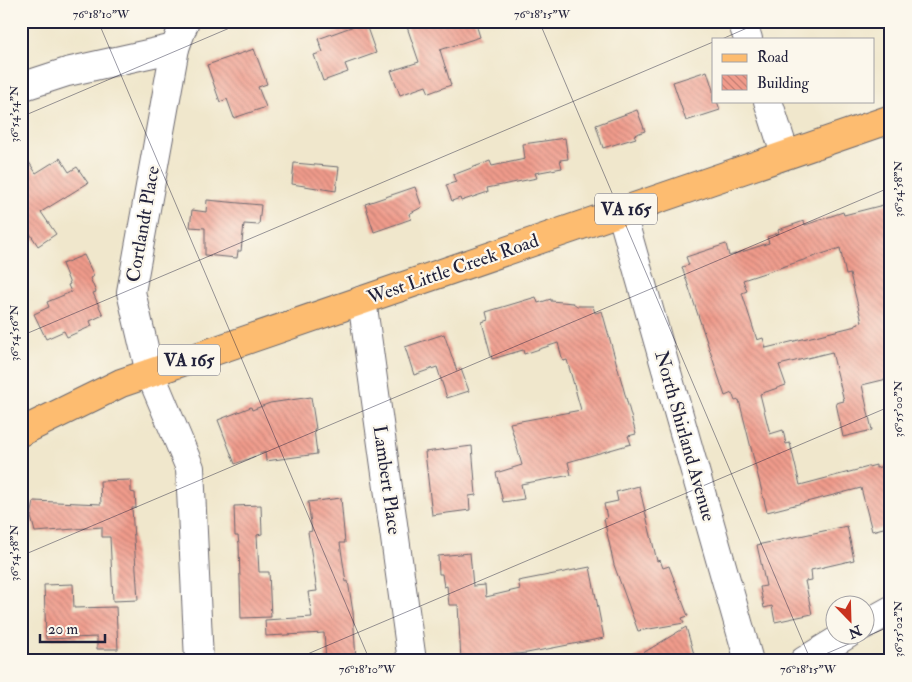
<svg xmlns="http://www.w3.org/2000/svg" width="912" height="682" font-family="'IM FELL Double Pica',serif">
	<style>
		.building { fill: url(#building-back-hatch); fill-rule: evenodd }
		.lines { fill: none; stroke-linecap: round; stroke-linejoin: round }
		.minor-casing { stroke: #6a676e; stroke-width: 30 }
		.major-casing { stroke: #6a676e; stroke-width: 30 }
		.minor { stroke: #fff; stroke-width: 28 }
		.major { stroke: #fdbc6f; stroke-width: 28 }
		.ticks { fill: none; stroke: #22223b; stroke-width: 1; stroke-opacity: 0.45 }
		.labels { text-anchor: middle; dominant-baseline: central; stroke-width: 4.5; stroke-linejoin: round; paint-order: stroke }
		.shield { fill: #fbf7ec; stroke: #636270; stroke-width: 1 }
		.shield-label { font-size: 18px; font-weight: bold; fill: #22223b }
		.street-label { font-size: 19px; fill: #22223b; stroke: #fbf7ec }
		.neatline { fill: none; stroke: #22223b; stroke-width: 2 }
		.ticks-label { font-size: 12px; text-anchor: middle; fill: #22223b }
	</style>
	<defs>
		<pattern id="building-back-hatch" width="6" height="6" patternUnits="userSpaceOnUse" patternTransform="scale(1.25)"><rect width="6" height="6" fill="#f09b8b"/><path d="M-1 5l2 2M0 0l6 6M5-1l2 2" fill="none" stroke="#c27e73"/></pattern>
	</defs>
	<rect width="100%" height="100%" fill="#fbf7ec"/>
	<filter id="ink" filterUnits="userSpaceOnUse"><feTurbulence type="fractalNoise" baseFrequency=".02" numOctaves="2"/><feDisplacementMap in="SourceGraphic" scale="10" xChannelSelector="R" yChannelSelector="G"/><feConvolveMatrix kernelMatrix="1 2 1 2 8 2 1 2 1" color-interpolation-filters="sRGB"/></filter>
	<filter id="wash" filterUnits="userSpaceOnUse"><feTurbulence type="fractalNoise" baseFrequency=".0096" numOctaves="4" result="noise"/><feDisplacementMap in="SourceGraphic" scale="20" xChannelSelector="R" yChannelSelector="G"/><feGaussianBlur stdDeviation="1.12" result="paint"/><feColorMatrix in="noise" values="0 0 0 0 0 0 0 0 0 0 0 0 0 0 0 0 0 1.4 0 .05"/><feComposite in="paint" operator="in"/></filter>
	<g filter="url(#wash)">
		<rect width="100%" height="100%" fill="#f0e7cc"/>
		<g id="blocks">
			<g class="building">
				<path d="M405,21H475L480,37L440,50L451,85L429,93L426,86L400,95L391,71L419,62Z"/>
				<path d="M365,22L376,53L345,64L348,72L323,81L314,55L323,52L318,39Z"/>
				<path d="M254,49L267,84L258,87L266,107L234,118L227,99L220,102L207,65Z"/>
				<path d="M707,71L713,90V101H717L720,110L686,121L673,82Z"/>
				<path d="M637,110L645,131L634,135L636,138L603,148L596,125Z"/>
				<path d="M565,138L568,159L560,160L562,168L535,173L537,178L487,188L488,192L461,201L460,198L452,201L446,185L456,182L453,175L490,161L492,166L525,159L523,144Z"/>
				<path d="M21,150L36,173L60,158L69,172L77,167L88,183L41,212L56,234L38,246L22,221L29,217L21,204Z"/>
				<path d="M294,163L339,167L336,191L292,184Z"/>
				<path d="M415,187L422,207L409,214L411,219L374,232L365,204Z"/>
				<path d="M207,200L261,205L259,225L244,224L241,251H238L237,258L205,255V228L190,227L192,210L206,212Z"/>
				<path d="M891,203V378L862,385L872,430L843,437L836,403L844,401L832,352L779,365L786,385L760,394L770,434L783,430L786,444L790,443L800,485L876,465V468L891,464V526L872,531L861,488L767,512L739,400L735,401L732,393L725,396L682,267L689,265L686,257L726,244L729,256L769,243L767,237L779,233L778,230L804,221L805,225L843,212L844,215ZM840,248L846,275L850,274L862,322L856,324V326L766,348L763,338L757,340L742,293L747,291L743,280Z"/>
				<path d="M84,255L94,276L90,278L96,292L93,293L103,315L90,321L92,326L67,337L64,331L46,339L34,314L49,307L47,302L71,292L68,285L70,284L62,264Z"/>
				<path d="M536,297L538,303L551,299V301L573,303L577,306H593L595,313L602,311L636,434L628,436L631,444L568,462L571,475L521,484L524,499L503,502L496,473L522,465L510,423L581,410L567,360L563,361L558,343L524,354L523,350L492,359L482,322L488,320L486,312Z"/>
				<path d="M444,334L457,371L461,369L469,391L447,398L437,367L414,375L405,347Z"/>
				<path d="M311,397L316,429H314L317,454L266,461L265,452L235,464L218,420L251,407L252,410L270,403Z"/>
				<path d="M472,446L476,495L469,496L470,510L432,515L425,452Z"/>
				<path d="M131,480V492L135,493L136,508H132L138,600L113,601L110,537H102V527L35,532L31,517L34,501L101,504L100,481Z"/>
				<path d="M639,486L657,561L660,560L663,568L669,566L688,616L682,618L684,623L638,631L614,565L604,519L607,518L604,504L618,501L616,492Z"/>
				<path d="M341,498L345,543H340L346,582L348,581L353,612L356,661H326L324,633L266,636L265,620L312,617L308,592L317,591L308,532L312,531L308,502Z"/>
				<path d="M261,505L262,534L257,535L259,572H269L271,617L241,618L239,544L238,536H235L234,506Z"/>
				<path d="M847,526L854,560L811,570L812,580L805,581L812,614L775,622L772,606L764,608L760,587L766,586L757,545Z"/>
				<path d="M470,553L473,586L485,585L486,597L520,589L518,581L590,567L604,638L527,653L494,656V661H461L458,605H449L447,586L444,587L442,574H439L438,556Z"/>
				<path d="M73,584L74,608L116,607L118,649H97V637L46,639L44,585Z"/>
				<path d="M686,627L696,661H630Z"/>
			</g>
		</g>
	</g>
	<g filter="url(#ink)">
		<use href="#blocks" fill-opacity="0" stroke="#6a676e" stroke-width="1"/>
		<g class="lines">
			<g class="minor-casing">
				<g id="minor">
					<path d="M185,21L175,48L131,292L150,373L190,468L199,661"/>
					<path d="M742,21L748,39"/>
					<path d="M21,87L67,72L175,48"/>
					<path d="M768,101L785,154"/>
					<path d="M621,211L749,661"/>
					<path d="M362,300L412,661"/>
					<path d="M864,625L891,610"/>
					<path d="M804,661L848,634"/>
				</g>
			</g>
			<g class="major-casing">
				<path id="major" d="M21,432L121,383L891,119"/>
			</g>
			<use href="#minor" class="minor"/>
			<use href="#major" class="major"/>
		</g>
	</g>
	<path class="ticks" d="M98,21L370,661M539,21L811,661M722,39L763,21M21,117L246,21M21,336L713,42M21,556L891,187M291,661L891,406M809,661L891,626"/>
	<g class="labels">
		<g class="shield">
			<rect x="595" y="193.5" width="62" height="31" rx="4"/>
			<rect x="158" y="344.5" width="62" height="31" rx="4"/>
		</g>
		<g class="shield-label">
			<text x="626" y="209">VA 165</text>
			<text x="189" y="360">VA 165</text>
		</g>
		<g class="street-label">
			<text transform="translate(143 224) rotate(-80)">Cortlandt Place</text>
			<text transform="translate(453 269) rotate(-19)">West Little Creek Road</text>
			<text transform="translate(685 436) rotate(74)">North Shirland Avenue</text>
			<text transform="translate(387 480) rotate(82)">Lambert Place</text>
		</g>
	</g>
	<rect width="912" height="682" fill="none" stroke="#fbf7ec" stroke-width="55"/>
	<rect x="712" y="38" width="162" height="65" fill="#fbf7ec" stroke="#a4a2a5"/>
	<rect x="722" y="54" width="25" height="8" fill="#fdbc6f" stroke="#a4a2a5"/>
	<text x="757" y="62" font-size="15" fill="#22223b">Road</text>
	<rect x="722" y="75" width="25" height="15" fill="url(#building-back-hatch)" stroke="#a4a2a5"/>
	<text x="757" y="88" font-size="15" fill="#22223b">Building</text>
	<g transform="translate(850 620) rotate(157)"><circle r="24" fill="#fbf7ec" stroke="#a4a2a5"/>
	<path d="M0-4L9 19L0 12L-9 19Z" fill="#c8321e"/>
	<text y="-8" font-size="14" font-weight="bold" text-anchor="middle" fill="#22223b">N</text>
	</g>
	<path d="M40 634v8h65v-8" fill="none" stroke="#22223b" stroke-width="2.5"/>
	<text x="48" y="634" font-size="15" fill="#22223b" stroke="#fbf7ec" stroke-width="4" paint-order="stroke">20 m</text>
	<rect x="28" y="28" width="856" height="626" class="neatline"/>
	<g class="ticks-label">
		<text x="101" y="18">76°18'10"W</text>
		<text x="542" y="18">76°18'15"W</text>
		<text transform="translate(14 114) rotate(-90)" y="4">36°54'54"N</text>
		<text transform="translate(898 189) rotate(-90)" y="4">36°54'58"N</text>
		<text transform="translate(14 333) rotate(-90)" y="4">36°54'56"N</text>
		<text transform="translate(898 409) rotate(-90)" y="4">36°55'00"N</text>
		<text transform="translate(14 553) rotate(-90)" y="4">36°54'58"N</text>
		<text transform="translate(898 629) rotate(-90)" y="4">36°55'02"N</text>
		<text x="367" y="673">76°18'10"W</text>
		<text x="808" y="673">76°18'15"W</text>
	</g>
</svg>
